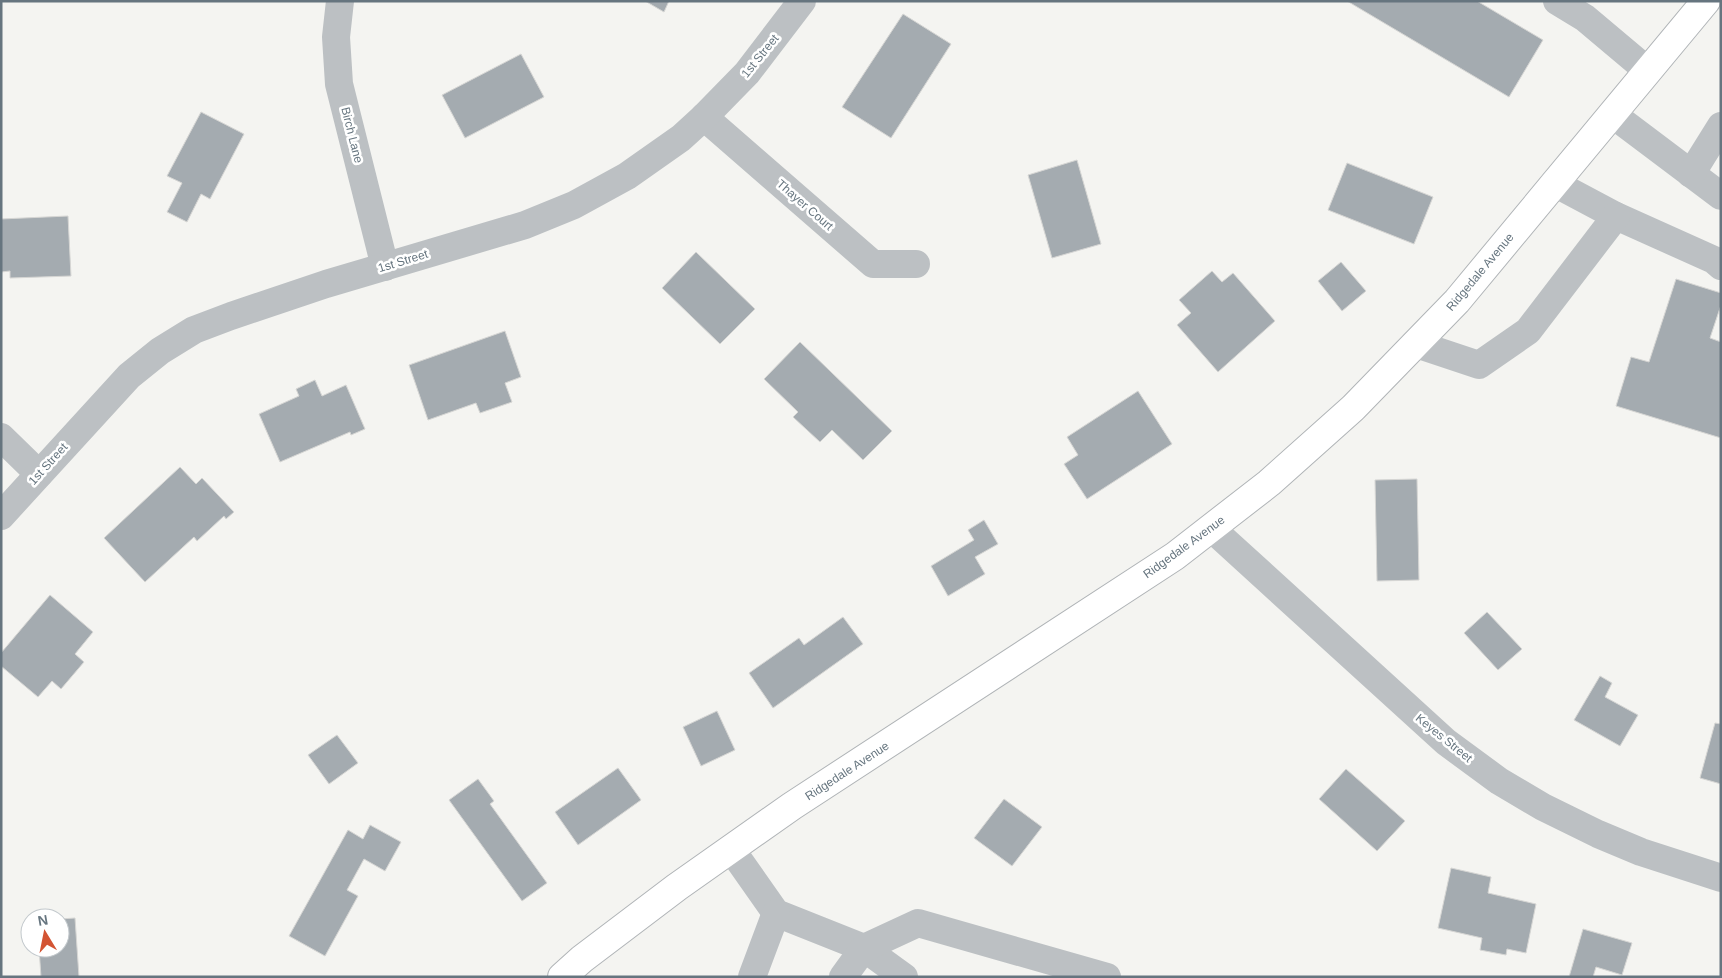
<svg xmlns="http://www.w3.org/2000/svg" width="1722" height="978" font-family="Helvetica,sans-serif">
	<style>
		.building { fill: #a4abb0; stroke: #d6d6d4 }
		.lines { fill: none; stroke-linecap: round; stroke-linejoin: round }
		.major-casing { stroke: #b0b4b7; stroke-width: 30 }
		.minor { stroke: #bcc0c3; stroke-width: 28 }
		.major { stroke: #fff; stroke-width: 28 }
		.labels { text-anchor: middle; dominant-baseline: central; stroke-width: 5; stroke-linejoin: round; paint-order: stroke }
		.street-label { font-size: 12px; fill: #66757f; stroke: #fff }
	</style>
	<rect width="100%" height="100%" fill="#f4f4f1"/>
	<g class="building">
		<path d="M645,1H669L664,12Z"/>
		<path d="M1347,1H1477L1543,40L1509,97Z"/>
		<path d="M903,14L951,44L891,138L842,107Z"/>
		<path d="M521,54L544,97L465,138L442,95Z"/>
		<path d="M201,112L244,134L210,199L201,194L187,222L167,212L182,183L167,176Z"/>
		<path d="M1077,160L1101,244L1052,258L1028,175Z"/>
		<path d="M1347,163L1433,197L1414,244L1328,210Z"/>
		<path d="M68,216L71,276L10,278V271L1,272V219Z"/>
		<path d="M696,252L755,309L720,344L662,288Z"/>
		<path d="M1341,262L1366,291L1342,311L1318,281Z"/>
		<path d="M1212,271L1222,282L1233,273L1275,321L1218,372L1177,325L1191,313L1179,300Z"/>
		<path d="M1676,279L1721,293V305L1710,338L1721,342V438L1616,406L1631,357L1649,362Z"/>
		<path d="M505,331L521,377L505,383L512,402L480,413L476,403L428,420L409,365Z"/>
		<path d="M800,342L892,431L863,460L832,430L820,442L793,417L798,412L764,379Z"/>
		<path d="M315,380L322,396L346,385L365,429L351,435L350,432L280,462L259,414L299,396L296,389Z"/>
		<path d="M1138,391L1172,444L1087,499L1064,464L1078,455L1067,437Z"/>
		<path d="M180,467L196,484L202,478L234,512L226,519L224,516L197,541L194,537L145,582L104,538Z"/>
		<path d="M1417,479L1419,580L1377,581L1375,480Z"/>
		<path d="M984,520L998,544L975,557L985,574L948,596L931,566L974,540L968,530Z"/>
		<path d="M50,595L93,632L75,654L84,662L61,689L52,681L38,697L1,666V653Z"/>
		<path d="M1487,612L1522,649L1498,670L1464,633Z"/>
		<path d="M843,617L863,644L773,708L749,673L799,638L804,645Z"/>
		<path d="M1600,676L1612,683L1605,697L1638,715L1620,746L1574,720Z"/>
		<path d="M717,711L735,750L701,766L683,727Z"/>
		<path d="M1715,723L1721,724V784L1700,778Z"/>
		<path d="M337,735L358,763L329,784L308,755Z"/>
		<path d="M618,768L641,800L578,845L555,812Z"/>
		<path d="M1346,769L1405,821L1377,851L1319,799Z"/>
		<path d="M478,779L494,801L490,804L547,883L522,901L449,800Z"/>
		<path d="M1004,799L1042,827L1012,866L974,838Z"/>
		<path d="M370,825L401,842L385,871L364,859L347,890L358,896L325,956L289,936L348,830L363,839Z"/>
		<path d="M1451,868L1491,877L1488,893L1536,904L1526,953L1507,949L1506,955L1480,950L1482,938L1438,928Z"/>
		<path d="M75,918L79,977H41L39,948H60V919Z"/>
		<path d="M1583,929L1632,943L1622,975L1596,967L1593,977H1569Z"/>
	</g>
	<g class="lines">
		<g class="major-casing">
			<path id="major" d="M562,977L582,959L677,887L792,806L1175,556L1269,483L1353,408L1457,301L1706,1"/>
		</g>
		<g class="minor">
			<path d="M340,1L336,37L339,84L385,267"/>
			<path d="M1557,1L1585,18L1648,71"/>
			<path d="M1612,114L1721,196"/>
			<path d="M704,117L873,264H916"/>
			<path d="M1691,174L1721,126"/>
			<path d="M1554,183L1616,216L1714,260L1721,266"/>
			<path d="M1416,344L1479,365L1528,331L1616,216"/>
			<path d="M1,437L39,474"/>
			<path d="M1,516L129,376L160,351L194,330L231,316L326,284L525,225L574,205L627,176L681,138L704,117L747,73L802,1"/>
			<path d="M1211,528L1446,742L1499,781L1543,807L1598,834L1641,852L1721,878"/>
			<path d="M731,849L776,913L864,948L904,977"/>
			<path d="M752,977L776,913"/>
			<path d="M843,977L864,948L918,923L1107,977"/>
		</g>
		<use href="#major" class="major"/>
	</g>
	<g class="labels">
		<g class="street-label">
			<text transform="translate(760 56) rotate(-51)">1st Street</text>
			<text transform="translate(352 135) rotate(76)">Birch Lane</text>
			<text transform="translate(805 205) rotate(41)">Thayer Court</text>
			<text transform="translate(403 261) rotate(-17)">1st Street</text>
			<text transform="translate(1480 272) rotate(-50)">Ridgedale Avenue</text>
			<text transform="translate(48 464) rotate(-48)">1st Street</text>
			<text transform="translate(1184 547) rotate(-36)">Ridgedale Avenue</text>
			<text transform="translate(1444 738) rotate(39)">Keyes Street</text>
			<text transform="translate(847 771) rotate(-33)">Ridgedale Avenue</text>
		</g>
	</g>
	<rect width="1722" height="978" fill="none" stroke="#66757f" stroke-width="5"/>
	<g transform="translate(45 933) rotate(350)"><circle r="24" fill="#ffffff" stroke="#c2c8cc"/>
	<path d="M0-4L9 19L0 12L-9 19Z" fill="#d35433"/>
	<text y="-8" font-size="14" font-weight="bold" text-anchor="middle" fill="#66757f">N</text>
	</g>
</svg>
